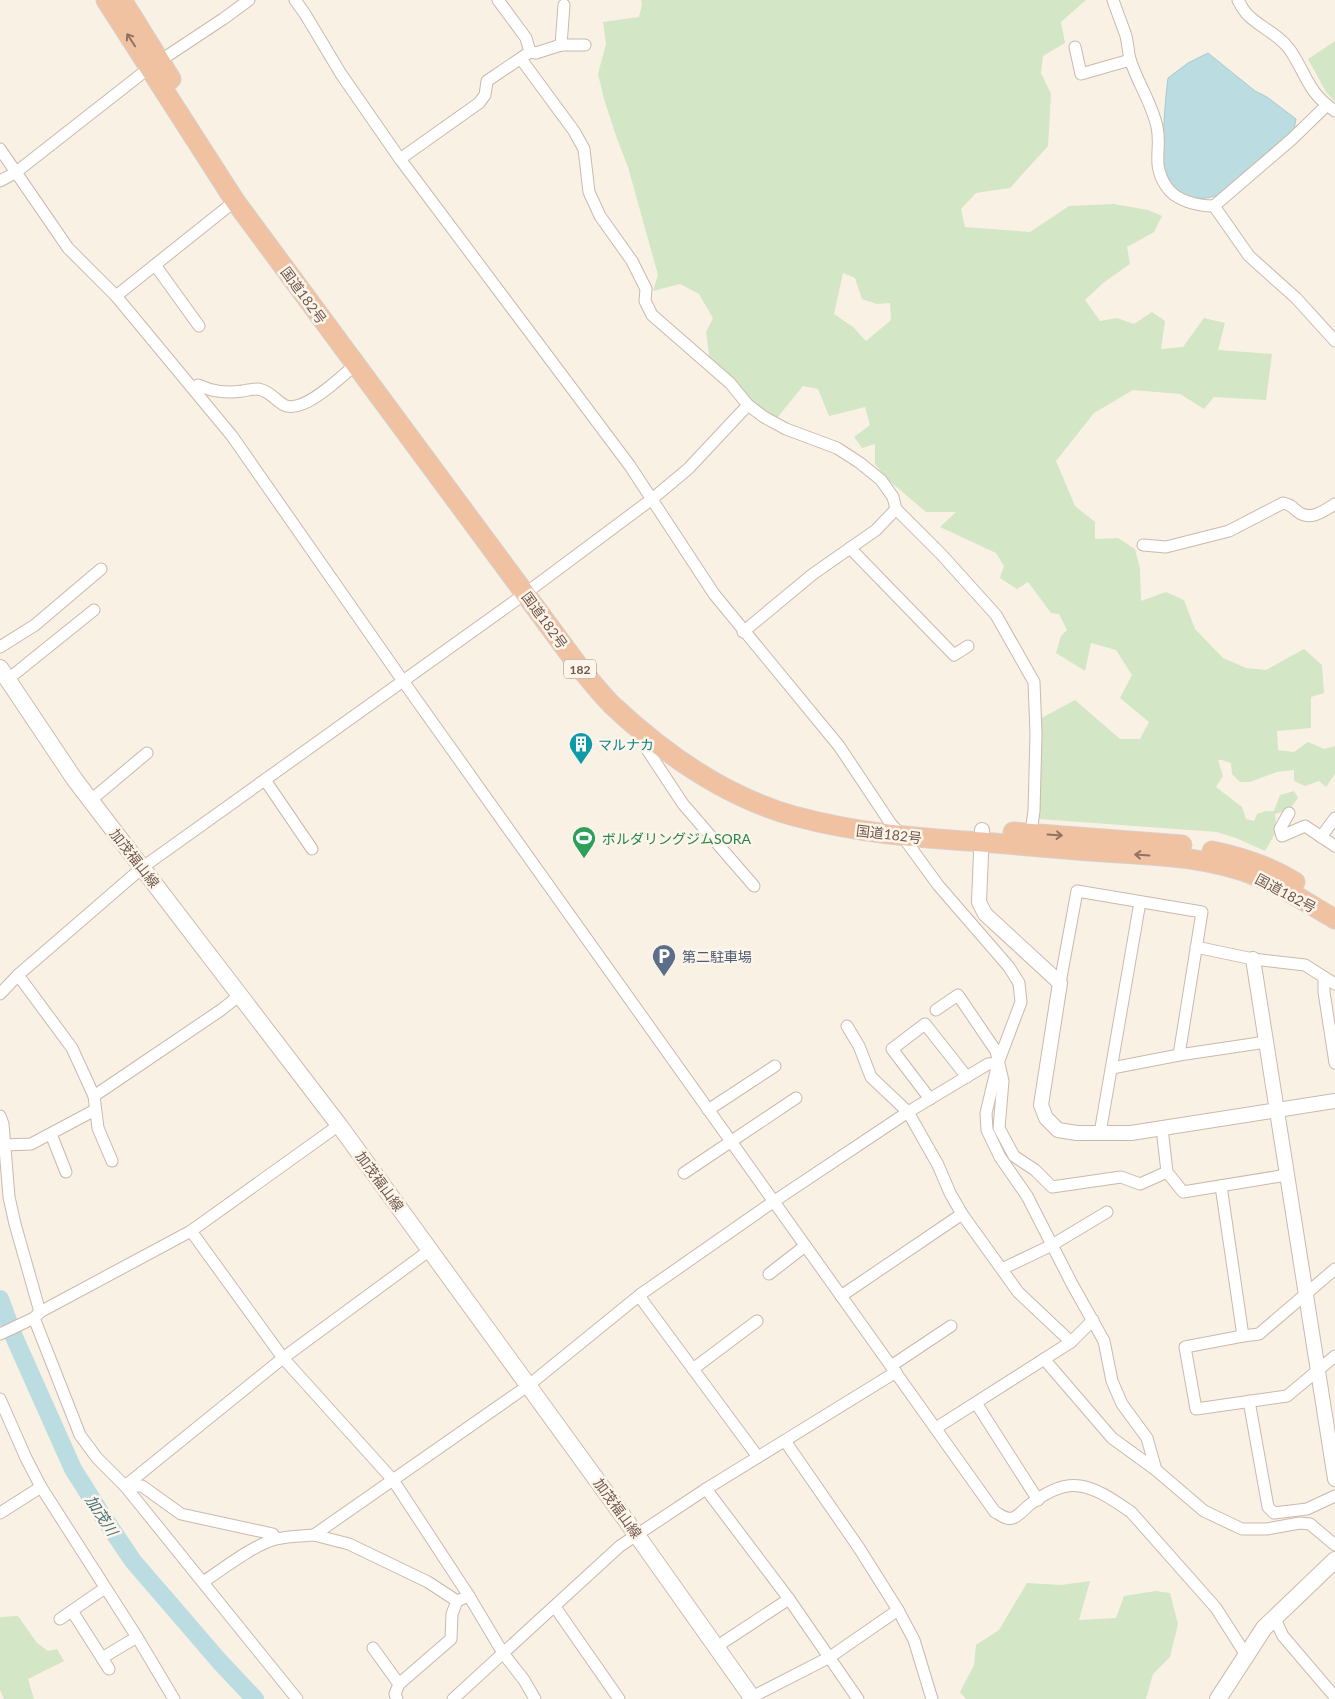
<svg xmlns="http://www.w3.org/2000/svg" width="1335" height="1699" font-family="Lato,'Noto Sans JP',sans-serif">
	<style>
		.green { fill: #d3e6c5; fill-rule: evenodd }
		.water { fill: #bbdde1; stroke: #a3ccd2 }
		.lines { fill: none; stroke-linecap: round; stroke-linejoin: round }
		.river { stroke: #bbdde1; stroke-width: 18 }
		.minor-casing { stroke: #cab9ac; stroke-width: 13 }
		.tertiary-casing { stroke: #cab9ac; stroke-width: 16 }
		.secondary-casing { stroke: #cfbbad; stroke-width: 18 }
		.trunk-casing { stroke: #d7d0cd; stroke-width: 21 }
		.minor { stroke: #fff; stroke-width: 11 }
		.tertiary { stroke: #fff; stroke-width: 14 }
		.secondary { stroke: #fff; stroke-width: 16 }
		.trunk { stroke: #f0c2a2; stroke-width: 19 }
		.oneway { stroke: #907262 }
		.labels { text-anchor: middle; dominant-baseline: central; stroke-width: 5; stroke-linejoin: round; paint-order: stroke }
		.shield { fill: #fdf5ea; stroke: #9a877c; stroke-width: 1 }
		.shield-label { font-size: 12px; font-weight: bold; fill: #70584d }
		.street-label { font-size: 14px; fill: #70584d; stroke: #fdf5ea }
		.culture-label { font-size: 14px; fill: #0d838f; stroke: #fdf5ea; text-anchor: start }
		.leisure-label { font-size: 14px; fill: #27864d; stroke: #fdf5ea; text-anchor: start }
		.service-label { font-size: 14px; fill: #4e5e75; stroke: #fdf5ea; text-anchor: start }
		.water-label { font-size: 15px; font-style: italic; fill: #46737b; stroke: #fdf5ea }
	</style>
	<rect width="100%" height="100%" fill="#faf1e5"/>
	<g class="green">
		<path d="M641,0H1086L1061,22L1065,43L1043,56L1041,73L1051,94L1048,146L1010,188L976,193L961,209L965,227L1030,232L1069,206L1114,204L1148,210L1162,216L1154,232L1127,247L1130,264L1103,283L1085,300L1100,321L1117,318L1134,324L1152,312L1165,321L1161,349L1183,347L1204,318L1225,323L1218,350L1272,354L1266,400L1214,397L1204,409L1180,394L1133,390L1094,413L1056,461L1075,506L1095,522V539L1118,538L1135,549L1140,569L1141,601L1166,592L1184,600L1195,629L1223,658L1246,668L1266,670L1304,649L1322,665L1324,693L1311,697V728L1277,731L1278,750L1294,752L1308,742L1324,749L1335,746V774L1326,787L1319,781L1305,786L1294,781V770L1277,772L1250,782H1240L1232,774L1231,763L1222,760H1218L1223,776L1216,787L1242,807L1246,819L1254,821L1257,814L1266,811H1274L1280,795L1294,791L1298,798L1289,810L1275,814L1277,830L1265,851L1236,838L1217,832L1039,819L1036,721L1075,700L1120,739H1140L1149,722L1120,698L1132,675L1116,650L1091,643L1085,671L1056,653L1061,636L1067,630L1059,614L1051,613L1028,582L1017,589L1000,578L1004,566L996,553L940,527L956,512H926L887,479L875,464V444L862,448L854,437L870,425L865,407L829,416L818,389L803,386L777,418L748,400L710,361L706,332L713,318L699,294L680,284L653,291L658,275L628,167L616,136L604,99L598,74L606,44L603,22L639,17L642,4ZM843,273L855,278L862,299L877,304L890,303L891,320L866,341L853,327L834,314Z"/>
		<path d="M1335,41V102L1326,92L1308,59Z"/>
		<path d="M1090,1581L1079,1620L1116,1618L1124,1596L1156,1591L1170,1593L1178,1624L1170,1657L1153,1674L1146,1699H966L960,1692L974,1665L976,1645L999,1630L1027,1583L1061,1585Z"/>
		<path d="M18,1616L37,1643L48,1651L57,1649L64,1661L28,1679L34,1699H4L0,1690V1617Z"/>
	</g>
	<path class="water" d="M1208,53L1255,91L1267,97L1296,119L1294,129L1223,193C1197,205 1170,197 1162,167C1160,160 1162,151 1163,144C1164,121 1165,100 1168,78L1188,63Z"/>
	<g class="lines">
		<path class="river" d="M0,1299L15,1339L73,1469L102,1515L133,1561L220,1662L255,1699"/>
		<g class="minor-casing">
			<g id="minor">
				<path d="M295,0L305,14L341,74L400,159L630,466L714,594L839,746L891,824L903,837L938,885L1009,967L1019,983L1021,1002L998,1063L986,1113L987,1130L1000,1157L1027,1196L1072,1284L1104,1341L1112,1381L1122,1404L1147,1438L1156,1470L1204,1511L1242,1529H1267L1300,1523L1310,1524L1335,1545"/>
				<path d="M1113,0C1117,12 1122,24 1126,36C1128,44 1128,51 1130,59C1137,82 1152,103 1157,127C1162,149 1151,163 1166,186C1175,201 1198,206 1214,206L1292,139L1327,105"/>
				<path d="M1238,0C1240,4 1243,9 1246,13C1257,26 1278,33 1290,50C1307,75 1307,92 1335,111"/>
				<path d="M561,45H585"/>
				<path d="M1075,47L1081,74L1130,60"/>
				<path d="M530,52L536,53L561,45L564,5"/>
				<path d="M521,59L574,131L584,149L589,192L600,216L632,261L646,289L645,301L652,315L730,383L748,405L764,417L786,429L837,448L860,463L881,480L893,497L896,509L941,554L996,615L1034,682L1036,734L1034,811L1030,839"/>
				<path d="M0,149L68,248L116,296L232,436L403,681L995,1512C1001,1515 1006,1520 1013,1518C1018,1516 1024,1510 1028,1506C1042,1495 1062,1483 1080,1486C1099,1489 1116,1502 1131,1512L1216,1608L1246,1655"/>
				<path d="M400,159L479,103L485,95L487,81L530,52L526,38L498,0"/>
				<path d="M0,181L15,173L149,68L223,19L249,0"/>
				<path d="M1214,206L1249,256L1296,298L1335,341"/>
				<path d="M155,265L199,326"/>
				<path d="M116,296L235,201"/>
				<path d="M193,388L198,385C213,392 226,393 243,391C248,390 253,389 258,389C270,391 275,400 284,405C303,415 342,376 355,365"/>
				<path d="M1143,545L1166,547L1229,531L1283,503C1291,505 1291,506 1297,511C1309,522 1324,511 1335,504"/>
				<path d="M850,548L954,655L968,646"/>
				<path d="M743,632L813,574L876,530L896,509"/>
				<path d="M0,647L35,625L101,569"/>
				<path d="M7,680L94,610"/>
				<path d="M648,736V751L683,804L754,886"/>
				<path d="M265,780L312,849"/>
				<path d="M91,800L147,753"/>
				<path d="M1289,813L1280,829L1282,836L1305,826L1335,846"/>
				<path d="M1321,837L1335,818"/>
				<path d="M1196,947L1253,959L1305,965L1335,984"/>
				<path d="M18,975L72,1048L94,1096L98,1128L112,1161"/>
				<path d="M1324,977V992L1335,1063"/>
				<path d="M1060,983L1077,891L1202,912L1179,1055"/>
				<path d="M0,994L18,975L143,867L526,593L652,499L688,469L748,405"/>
				<path d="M936,1010L958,995L996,1051L1003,1081L999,1128L1014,1156L1035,1170L1052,1187L1121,1177L1140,1184L1167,1172"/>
				<path d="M847,1026L859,1046L871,1077L908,1112L938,1165L950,1193L962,1214L1018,1292L1071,1342"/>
				<path d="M1112,1068L1179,1055L1266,1042"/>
				<path d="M94,1096L221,1010L240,995"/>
				<path d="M930,1099L892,1049L925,1024L967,1077"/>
				<path d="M708,1110L775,1066"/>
				<path d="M0,1116L3,1124L9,1197L15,1224L40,1312"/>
				<path d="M1162,1128L1167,1172L1183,1192L1287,1175"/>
				<path d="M1100,1133L1140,902"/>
				<path d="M51,1134L66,1172"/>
				<path d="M5,1145L31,1144L95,1110"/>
				<path d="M684,1173L796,1098"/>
				<path d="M1221,1186L1243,1336"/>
				<path d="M191,1231L283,1358L393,1480L469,1596L503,1653L524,1680L535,1699"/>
				<path d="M1002,1269L1052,1245L1107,1212"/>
				<path d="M1335,1269L1259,1334L1243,1336L1185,1347L1196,1409L1287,1396L1335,1356"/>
				<path d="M769,1274L805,1246"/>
				<path d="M641,1294L642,1300L758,1457"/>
				<path d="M841,1296L962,1214"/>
				<path d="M34,1318L80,1435L97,1458L125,1486L297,1699"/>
				<path d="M0,1334L34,1318L40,1312L191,1231L339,1125"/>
				<path d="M1044,1359L1112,1438L1156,1470"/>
				<path d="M891,1366L951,1326"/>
				<path d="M693,1369L757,1321"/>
				<path d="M0,1399L26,1458L41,1487L137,1637L174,1699"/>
				<path d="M1249,1401L1268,1507L1274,1513L1307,1509L1335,1496"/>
				<path d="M976,1403L1038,1500"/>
				<path d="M936,1428L1071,1342L1093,1320"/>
				<path d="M785,1441L859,1548L898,1610L914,1640L932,1699"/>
				<path d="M125,1486L283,1358L430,1250"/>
				<path d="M125,1486H142L181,1514L273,1534L275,1539"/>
				<path d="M706,1489L789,1599L858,1699"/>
				<path d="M0,1513L41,1487"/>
				<path d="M314,1535L349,1544L428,1582L457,1601L469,1596"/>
				<path d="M203,1582C223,1569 253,1545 276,1539C288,1536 302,1536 314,1535L529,1385L641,1294L773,1202L908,1112L988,1064L998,1063"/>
				<path d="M555,1607L619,1699"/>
				<path d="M72,1611L109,1669"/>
				<path d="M1274,1617L1283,1636L1335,1697"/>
				<path d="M60,1619L105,1588"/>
				<path d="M716,1647L789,1599"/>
				<path d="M373,1648L399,1684L395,1694L397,1699"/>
				<path d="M102,1658L137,1637"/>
				<path d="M399,1684L451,1639L452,1614L457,1601"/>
				<path d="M453,1699L620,1546L706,1489L896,1372"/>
				<path d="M748,1699L830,1657L898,1610"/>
			</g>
		</g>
		<g class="tertiary-casing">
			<g id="tertiary">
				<path d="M982,830L979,902L985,914L1060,983L1041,1105L1046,1118L1058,1130L1077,1133H1131L1335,1101"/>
				<path d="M1253,959L1335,1479"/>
			</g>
		</g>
		<g class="secondary-casing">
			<g id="secondary">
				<path d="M0,668L75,780L339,1125L636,1534L753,1699"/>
				<path d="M1218,1699L1264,1628L1335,1560"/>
			</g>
		</g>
		<g class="trunk-casing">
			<g id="trunk">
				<path d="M106,0L235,201L580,668C590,680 601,694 612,705C663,753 726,797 794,816C856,833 918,838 982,842C1017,845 1053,848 1089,851C1146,855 1206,855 1259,877C1286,888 1310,905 1335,919"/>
				<path d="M122,0L171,79"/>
				<path d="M1013,832L1182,845"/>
				<path d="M1212,851C1242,857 1269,866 1295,882"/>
			</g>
		</g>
		<use href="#minor" class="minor"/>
		<use href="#tertiary" class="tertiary"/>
		<use href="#secondary" class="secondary"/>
		<use href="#trunk" class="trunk"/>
	</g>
	<defs><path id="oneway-shaft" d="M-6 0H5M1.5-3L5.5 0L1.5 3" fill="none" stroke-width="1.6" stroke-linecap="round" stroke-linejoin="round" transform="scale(1.25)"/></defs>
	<g class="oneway">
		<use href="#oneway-shaft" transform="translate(131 40) rotate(-123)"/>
		<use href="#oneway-shaft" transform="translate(1055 835) rotate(4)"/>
		<use href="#oneway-shaft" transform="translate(1142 855) rotate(-176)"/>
	</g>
	<defs>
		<g id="building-pin" transform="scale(1.25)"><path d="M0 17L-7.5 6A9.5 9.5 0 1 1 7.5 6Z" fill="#0f9aa8" stroke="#fdf5ea"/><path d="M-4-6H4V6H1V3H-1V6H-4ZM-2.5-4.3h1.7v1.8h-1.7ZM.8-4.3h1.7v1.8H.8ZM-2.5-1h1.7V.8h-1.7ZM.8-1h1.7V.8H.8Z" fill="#fff"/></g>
		<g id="stadium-pin" transform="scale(1.25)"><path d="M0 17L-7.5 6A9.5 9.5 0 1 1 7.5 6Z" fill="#2e9e5b" stroke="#fdf5ea"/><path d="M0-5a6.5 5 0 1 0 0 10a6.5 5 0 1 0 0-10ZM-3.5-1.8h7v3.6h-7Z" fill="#fff"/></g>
		<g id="parking-pin" transform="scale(1.25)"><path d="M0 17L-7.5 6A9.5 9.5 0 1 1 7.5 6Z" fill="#5c6f8a" stroke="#fdf5ea"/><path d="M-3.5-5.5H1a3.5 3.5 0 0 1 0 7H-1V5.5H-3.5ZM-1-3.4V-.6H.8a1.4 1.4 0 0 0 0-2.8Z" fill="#fff"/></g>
	</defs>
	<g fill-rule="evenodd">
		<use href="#building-pin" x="581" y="744"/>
		<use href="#stadium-pin" x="584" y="838"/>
		<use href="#parking-pin" x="664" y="956"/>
	</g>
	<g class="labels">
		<rect class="shield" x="564" y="659.5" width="32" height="19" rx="4"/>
		<g class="shield-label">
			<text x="580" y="669">182</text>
		</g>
		<g class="street-label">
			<text transform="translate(304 295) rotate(54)">国道182号</text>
			<text transform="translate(545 620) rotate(54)">国道182号</text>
			<text transform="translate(889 834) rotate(7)">国道182号</text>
			<text transform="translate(135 858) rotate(52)">加茂福山線</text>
			<text transform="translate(1286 893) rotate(28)">国道182号</text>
			<text transform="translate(380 1181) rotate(54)">加茂福山線</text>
			<text transform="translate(618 1508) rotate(54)">加茂福山線</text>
		</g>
		<g class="culture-label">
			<text x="598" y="744">マルナカ</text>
		</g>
		<g class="leisure-label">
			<text x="602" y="838">ボルダリングジムSORA</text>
		</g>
		<g class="service-label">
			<text x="682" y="956">第二駐車場</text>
		</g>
		<g class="water-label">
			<text transform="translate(102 1515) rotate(57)">加茂川</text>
		</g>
	</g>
</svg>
